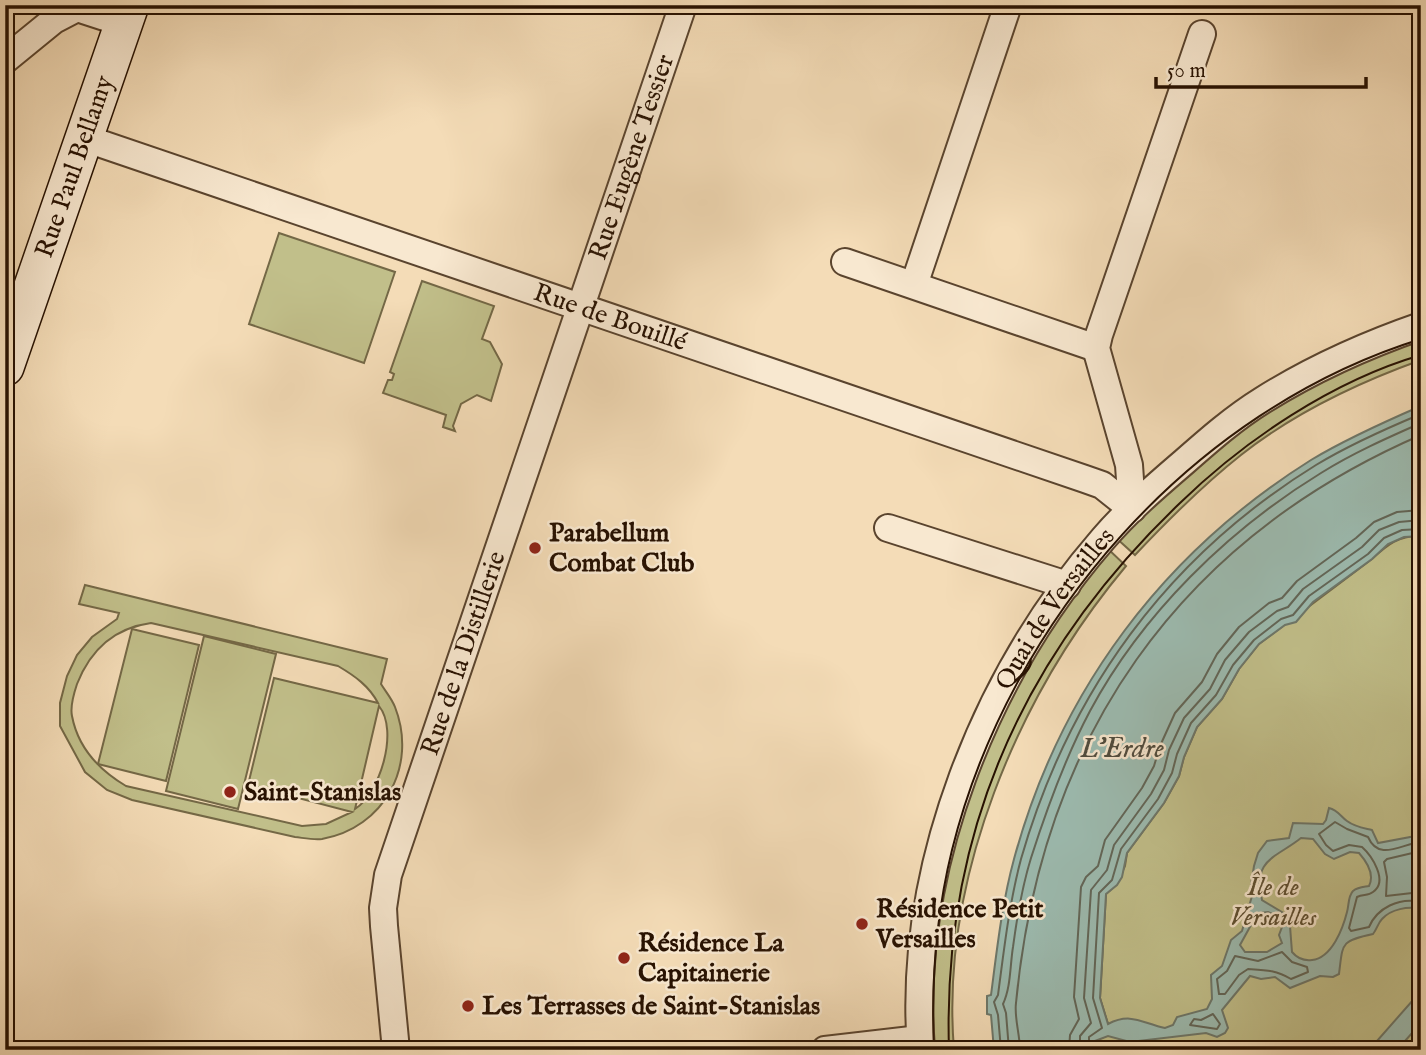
<svg xmlns="http://www.w3.org/2000/svg" width="1426" height="1055" font-family="'IM FELL English',serif">
	<style>
		.green { fill: #c1bf8a; stroke: #746846; stroke-width: 2; fill-rule: evenodd }
		.water { fill: #9cbbb0; stroke: #6d776a; stroke-width: 2; fill-rule: evenodd }
		.lines { fill: none; stroke-linecap: round; stroke-linejoin: round }
		.shore { stroke: #626658; stroke-width: 2 }
		.street-casing { stroke: #5a442e; stroke-width: 30 }
		.secondary-casing { stroke: #271101; stroke-width: 40 }
		.street { stroke: #f8e8d0; stroke-width: 26 }
		.secondary { stroke: #f8e8d0; stroke-width: 37 }
		.tram { stroke: #271101; stroke-width: 2 }
		.poi-dot { fill: #8f2418; stroke: #f8e8d0; stroke-width: 2.5 }
		.labels { text-anchor: middle; dominant-baseline: central; stroke-width: 5; stroke-linejoin: round; paint-order: stroke }
		.street-label { font-size: 26px; fill: #271101; stroke: #f8e8d0 }
		.poi-label { font-size: 26px; font-weight: bold; fill: #271101; stroke: #f8e8d0; text-anchor: start }
		.park-label { font-size: 26px; font-style: italic; fill: #5d4e31; stroke: #f8e8d0 }
		.water-label { font-size: 28px; font-style: italic; fill: #504c3e; stroke: #f8e8d0 }
	</style>
	<rect width="100%" height="100%" fill="#f4dcb7"/>
	<filter id="stains"><feTurbulence type="fractalNoise" baseFrequency=".00286" numOctaves="4"/><feColorMatrix values="0 0 0 0 .2 0 0 0 0 .09 0 0 0 0 .02 0 0 0 .5 -.17"/></filter>
	<radialGradient id="worn" r=".72"><stop offset=".6" stop-color="#630" stop-opacity="0"/><stop offset="1" stop-color="#630" stop-opacity=".3"/></radialGradient>
	<g class="green">
		<path d="M279,233L395,272L364,363L249,324Z"/>
		<path d="M422,281L494,306L482,339L490,342L502,364L491,401L477,395L461,404L453,426L455,431L443,427L446,415L383,393L388,380H392L394,374L390,372Z"/>
		<path d="M1421,333V360C1357,383 1294,413 1241,455C1203,485 1168,520 1135,555L1115,537L1260,409Z"/>
		<path d="M1421,536V1050H1096L1095,1041L1108,1035V1024L1100,998L1106,894L1117,884L1125,866L1127,853L1164,803L1179,776L1184,757L1197,727L1222,699L1239,669L1259,644L1372,559C1387,545 1399,535 1421,536Z"/>
		<path d="M1106,547L1126,566C1018,695 940,879 954,1050H929L928,1030L944,863L1013,680Z"/>
		<path d="M85,585L387,659L381,684C386,692 392,699 395,707C418,766 384,828 322,839C313,840 304,838 295,837L132,800L107,790L85,772L60,726V703L67,676L77,655L92,637L117,619L119,613L79,604ZM151,623L338,666C355,676 369,686 378,703L274,678L248,785L352,812L326,824L302,826L126,786C99,770 78,748 72,716C70,707 74,693 77,684C90,651 114,628 151,623ZM379,706C399,731 380,793 355,809Z"/>
		<path d="M132,629L199,645L166,781L98,764Z"/>
		<path d="M204,636L276,654L238,809L166,791Z"/>
	</g>
	<g class="water">
		<path d="M1421,406V536L1404,537L1388,544L1372,559L1313,602L1296,622L1285,625L1259,644L1239,669L1222,699L1197,727L1184,757L1179,776L1164,803L1127,853L1122,877L1117,885L1106,894L1100,998L1108,1024C1131,1012 1142,1023 1165,1028L1173,1025L1177,1017L1207,1009L1212,999L1211,975L1222,966L1231,940L1242,931L1252,896L1251,885L1254,866L1258,853L1267,841L1289,838L1293,823L1323,824L1326,820L1329,808C1338,810 1341,817 1347,821C1355,827 1364,828 1372,830L1378,843L1421,835V909C1408,906 1391,909 1382,919C1378,923 1377,929 1373,934C1340,941 1343,943 1339,974L1333,977L1320,976L1290,988L1275,977L1261,979L1250,976L1222,1010L1228,1028L1225,1033L1217,1037L1206,1033L1130,1042L1108,1036L1095,1041L1096,1050H994L991,1015L987,1014V996L991,995C997,949 1002,903 1014,859C1060,690 1163,553 1311,460C1346,439 1384,422 1421,406ZM1301,838L1313,839L1325,854L1334,859L1350,852L1359,853C1367,862 1375,874 1369,886C1364,887 1358,887 1353,891C1348,896 1349,905 1347,912C1343,928 1332,958 1312,960C1304,961 1297,958 1292,952L1290,926L1285,914L1262,900C1252,859 1276,858 1301,838ZM1268,912L1275,915L1282,927L1279,935L1282,943L1267,952H1245L1240,945L1256,916L1260,913Z"/>
		<path d="M1421,991V1023L1397,1050H1369Z"/>
	</g>
	<g class="lines">
		<g class="shore">
			<path d="M1421,842C1401,844 1379,862 1368,837L1347,829L1335,822L1319,834L1326,845L1333,851L1349,845L1362,847C1371,855 1389,881 1373,892C1368,896 1363,894 1357,897L1349,928L1351,931L1369,927C1377,908 1399,897 1421,902"/>
			<path d="M1421,851L1387,859L1384,862L1387,877L1386,896L1421,892"/>
			<path d="M1282,952L1292,962L1307,967L1308,972L1291,979C1276,970 1266,970 1248,969L1239,975L1225,994H1219L1217,979L1227,971L1235,956L1258,961Z"/>
			<path d="M1213,1014L1220,1024L1217,1029L1190,1025L1194,1019L1201,1020Z"/>
			<path d="M1001,1050L998,1015L994,1002L998,995C1004,950 1009,904 1021,859C1069,692 1167,557 1316,465C1349,445 1385,429 1421,414"/>
			<path d="M1009,1050L1006,1013L1003,1004C1011,987 1010,965 1013,947C1017,917 1022,887 1031,858C1047,808 1065,758 1090,711C1142,614 1228,530 1321,473C1353,453 1387,438 1421,423"/>
			<path d="M1020,1050C1020,1035 1014,1017 1016,1003C1041,739 1177,541 1421,435"/>
			<path d="M1069,1050L1070,1035L1079,1019L1074,997L1081,887L1086,877L1098,866L1105,840L1142,788L1154,766L1160,746L1175,713L1202,682L1217,654L1239,627L1269,603L1282,598L1297,581L1356,538L1374,522L1397,512L1421,510"/>
			<path d="M1080,1050V1036L1091,1023L1084,998L1091,890L1107,870L1114,845L1151,794L1164,770L1169,750L1184,718L1210,689L1225,660L1249,632L1277,611L1288,607L1303,589L1362,547L1379,530L1399,522L1421,520"/>
			<path d="M1089,1050V1037L1102,1028L1093,998L1099,893L1112,880L1121,849L1158,799L1172,773L1177,754L1191,723L1216,695L1233,665L1254,640L1281,619L1293,615L1309,596L1368,554L1384,538L1402,530L1421,529"/>
		</g>
		<g class="street-casing">
			<g id="street">
				<path d="M5,60L54,20L77,8L123,23"/>
				<path id="s1" d="M84,138L1085,479L1102,485L1132,509"/>
				<path d="M845,262L1096,348"/>
				<path d="M914,285L1008,5"/>
				<path d="M1132,509L1129,465L1096,348L1099,335L1202,34"/>
				<path d="M888,528L1067,585"/>
				<path id="s2" d="M396,1050L384,926L383,908L388,875L683,5"/>
				<path d="M825,1050L920,1039"/>
				<path id="s3" d="M921,1050C907,868 985,675 1103,539C1127,511 1156,486 1184,462C1209,440 1234,418 1263,400C1311,370 1366,345 1421,326"/>
			</g>
		</g>
		<g class="secondary-casing">
			<g id="secondary">
				<path id="s4" d="M5,367L130,5"/>
			</g>
		</g>
		<use href="#street" class="street"/>
		<use href="#secondary" class="secondary"/>
		<g class="tram">
			<path d="M934,1050C931,984 936,915 952,850C1009,620 1192,410 1421,339"/>
			<path d="M949,1050C942,833 1024,652 1180,503C1245,440 1332,381 1421,355"/>
		</g>
	</g>
	<g class="poi-dot">
		<circle cx="535" cy="548" r="7"/>
		<circle cx="230" cy="792" r="7"/>
		<circle cx="862" cy="924" r="7"/>
		<circle cx="624" cy="958" r="7"/>
		<circle cx="468" cy="1006" r="7"/>
	</g>
	<g class="labels">
		<g class="street-label">
			<text stroke="none"><textPath href="#s2" startOffset="934">Rue Eugène Tessier</textPath></text>
			<text stroke="none"><textPath href="#s4" startOffset="212">Rue Paul Bellamy</textPath></text>
			<text stroke="none"><textPath href="#s1" startOffset="556">Rue de Bouillé</textPath></text>
			<text stroke="none"><textPath href="#s3" startOffset="471">Quai de Versailles</textPath></text>
			<text stroke="none"><textPath href="#s2" startOffset="410">Rue de la Distillerie</textPath></text>
		</g>
		<g class="poi-label">
			<text x="549" y="533">Parabellum<tspan x="549" dy="30">Combat Club</tspan></text>
			<text x="244" y="792">Saint-Stanislas</text>
			<text x="876" y="909">Résidence Petit<tspan x="876" dy="30">Versailles</tspan></text>
			<text x="638" y="943">Résidence La<tspan x="638" dy="30">Capitainerie</tspan></text>
			<text x="482" y="1006">Les Terrasses de Saint-Stanislas</text>
		</g>
		<g class="park-label">
			<text x="1273" y="887">Île de<tspan x="1273" dy="30">Versailles</tspan></text>
		</g>
		<g class="water-label">
			<text x="1122" y="749">L'Erdre</text>
		</g>
	</g>
	<rect width="1426" height="1055" fill="none" stroke="#f4dcb7" stroke-width="28"/>
	<rect x="7" y="7" width="1412" height="1041" fill="none" stroke="#271101" stroke-width="3.5"/>
	<rect x="14" y="14" width="1398" height="1027" fill="none" stroke="#271101" stroke-width="2"/>
	<path d="M1156 77v10h210v-10" fill="none" stroke="#271101" stroke-width="3.5"/>
	<text x="1167" y="77" font-size="21" fill="#271101" stroke="#f8e8d0" stroke-width="5" paint-order="stroke">50 m</text>
	<rect width="100%" height="100%" filter="url(#stains)"/>
	<rect width="100%" height="100%" fill="url(#worn)"/>
</svg>
